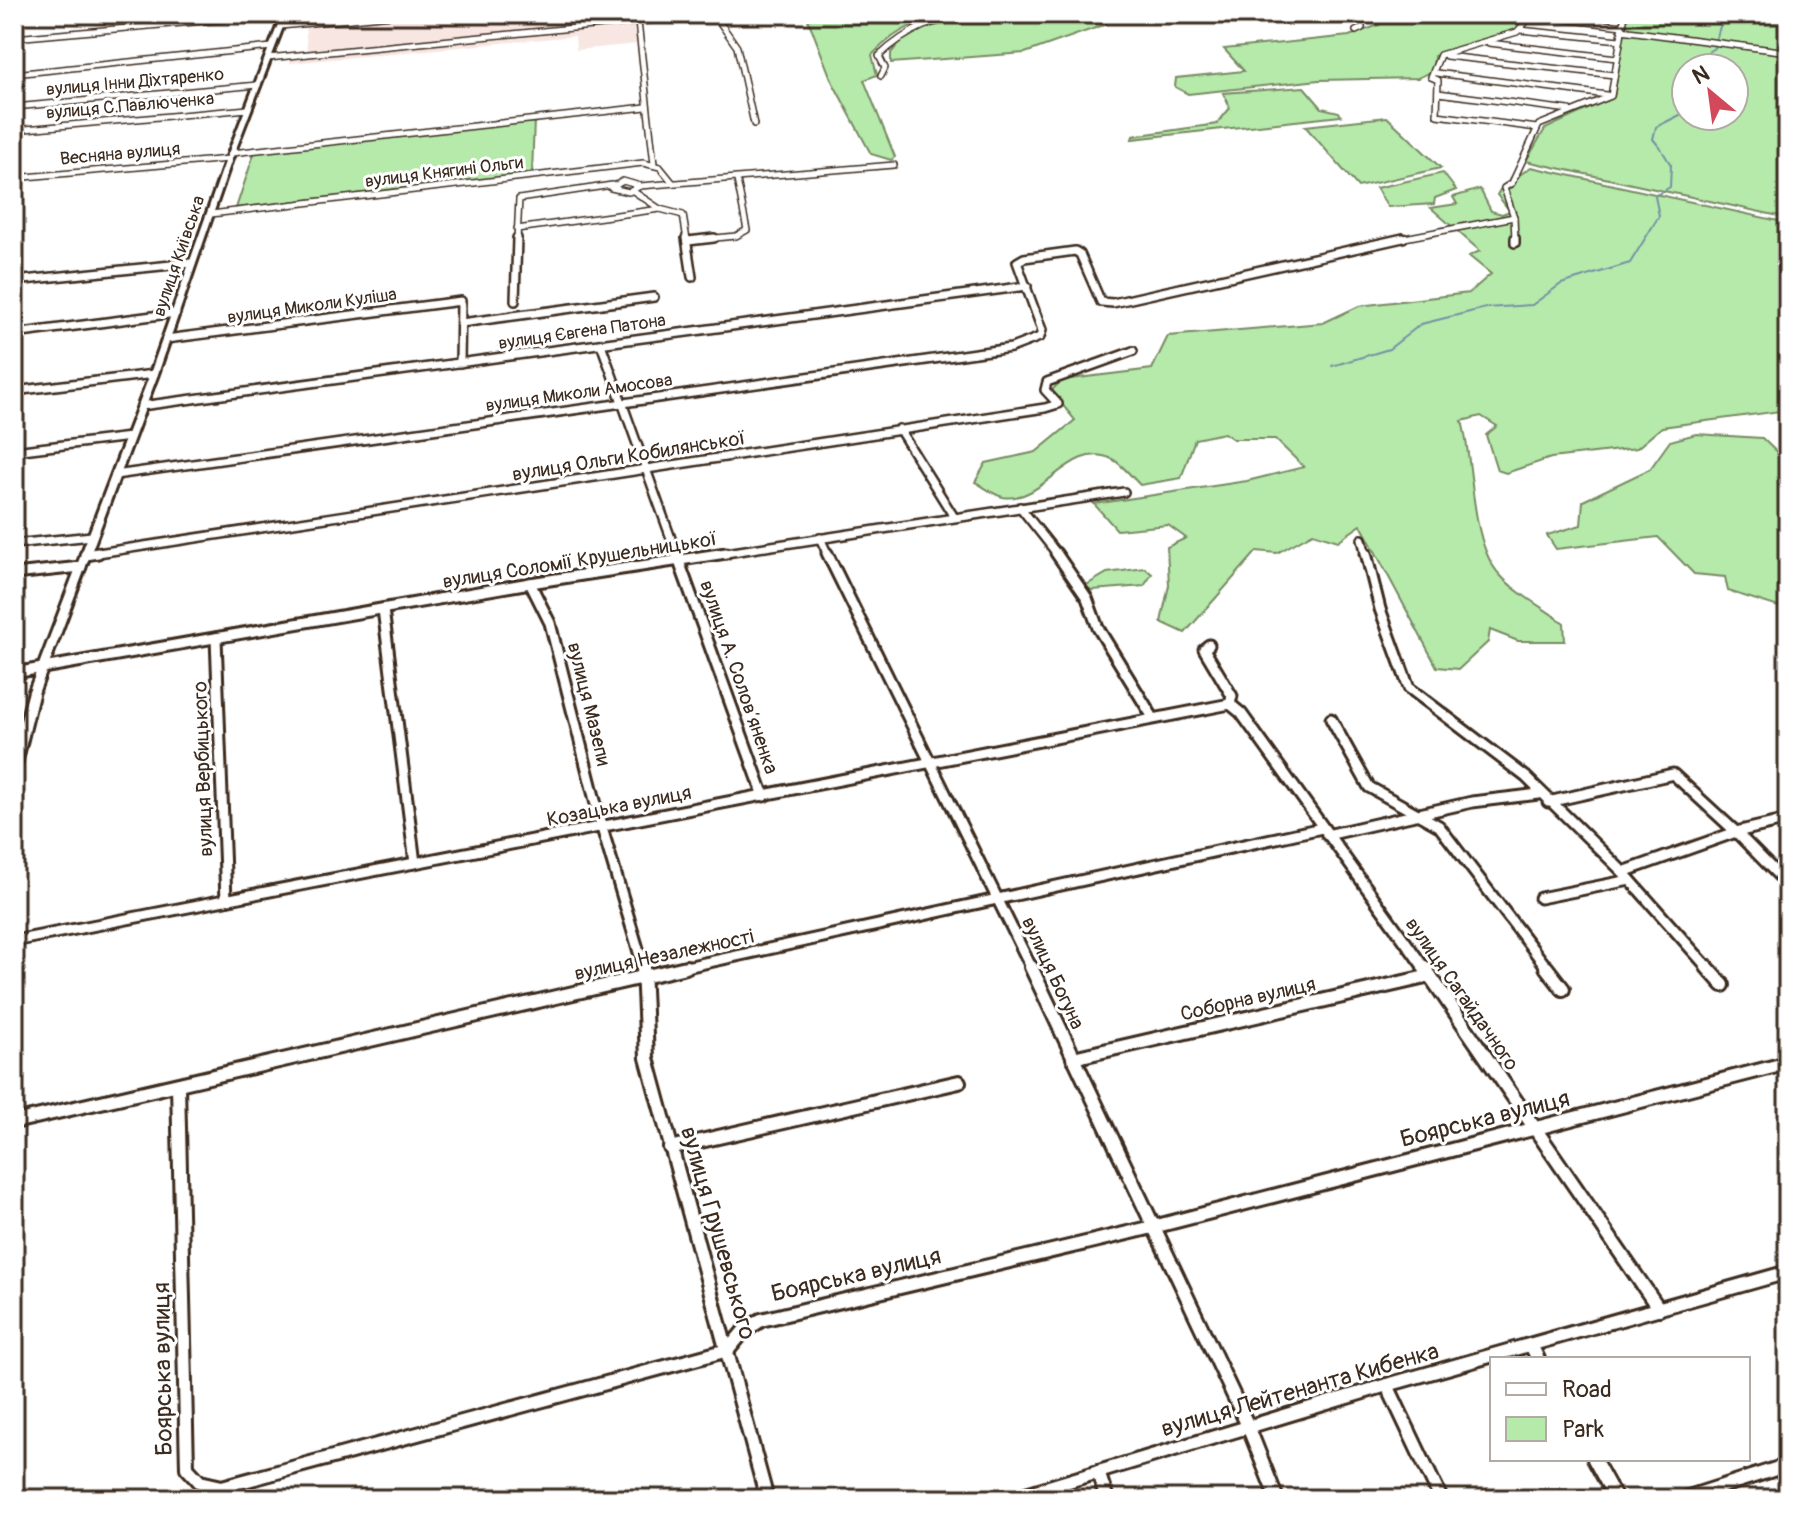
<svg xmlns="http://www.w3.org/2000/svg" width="1802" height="1513" font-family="Pangolin,sans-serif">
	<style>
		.built { fill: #f7e6e2 }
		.green { fill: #b5eaab; stroke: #788a64; stroke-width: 2; fill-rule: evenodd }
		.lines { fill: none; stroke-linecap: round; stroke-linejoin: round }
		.stream { stroke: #7591a3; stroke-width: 2 }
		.minor-far3-casing { stroke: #3b2a1e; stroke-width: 8 }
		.minor-far2-casing { stroke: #3b2a1e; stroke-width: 12 }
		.minor-far1-casing { stroke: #3b2a1e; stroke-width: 15 }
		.minor-casing { stroke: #3b2a1e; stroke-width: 18 }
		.tertiary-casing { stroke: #3b2a1e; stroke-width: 6 }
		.minor-far3 { stroke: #fff; stroke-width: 5 }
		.minor-far2 { stroke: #fff; stroke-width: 7 }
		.minor-far1 { stroke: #fff; stroke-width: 9 }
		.minor { stroke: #fff; stroke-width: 12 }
		.tertiary { fill: #fff; fill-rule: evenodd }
		.labels { text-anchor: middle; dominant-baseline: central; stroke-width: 6; stroke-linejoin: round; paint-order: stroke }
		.far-street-label { font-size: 18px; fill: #3b2a1e; stroke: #fff }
		.street-label { font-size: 20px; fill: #3b2a1e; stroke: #fff }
		.near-street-label { font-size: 24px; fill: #3b2a1e; stroke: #fff }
	</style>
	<rect width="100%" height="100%" fill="#fff"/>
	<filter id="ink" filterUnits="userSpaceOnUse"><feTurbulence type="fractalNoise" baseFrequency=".0125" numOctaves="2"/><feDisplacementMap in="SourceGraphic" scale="16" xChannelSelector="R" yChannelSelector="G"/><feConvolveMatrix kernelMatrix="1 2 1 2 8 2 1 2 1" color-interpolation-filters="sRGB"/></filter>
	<g filter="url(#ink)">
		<path class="built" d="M729,14L633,23L637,44L576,50L575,36L290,63L289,55L307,50L305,25L417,14Z"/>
		<g class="green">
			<path d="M963,14C921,20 902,24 872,55L877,75L864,80L895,157L891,160L871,154L832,81L806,14Z"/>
			<path d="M987,14H1103L1107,24L1025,53L891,63V53L908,32Z"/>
			<path d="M1363,14H1532L1534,18L1519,33L1434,56L1433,71L1418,78L1319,80L1188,94L1175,87L1176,78L1244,71L1224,49L1349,36L1379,25Z"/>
			<path d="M1627,14H1788V218L1526,161L1545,129L1614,97ZM1686,68H1734V116H1686Z"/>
			<path d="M1304,87L1322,108L1339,112L1341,116L1132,139L1133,136L1217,124L1230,108L1223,93Z"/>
			<path d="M1387,117L1441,168L1358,187L1305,126Z"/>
			<path d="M534,120L532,174L236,208L255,151Z"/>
			<path d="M1531,167L1788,223V410L1662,427L1637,448L1551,458L1506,473L1497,470L1486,435L1497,426L1481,416L1462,421C1474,465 1470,543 1500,575C1517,594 1544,608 1564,623L1565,641H1518L1490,630L1488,642L1459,669L1437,667L1361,525L1338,541L1313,533L1277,553L1257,551L1185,633L1161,622L1169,585L1167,547L1186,538L1168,525L1117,530L1094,504L1247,481L1304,467L1275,439H1233L1224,433L1195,439L1181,478L1140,485C1132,477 1122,464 1112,459C1070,439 1044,504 1003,497C994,495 983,486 975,482L986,463L1036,452L1075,420L1051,391L1062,380L1152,369L1168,336L1323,323L1359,306L1469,293L1491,274L1469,256L1480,251L1431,208L1457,204L1453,197L1480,189L1491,211L1502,214L1510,211L1497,195L1501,188Z"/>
			<path d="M1443,173L1456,190L1435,198L1434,204L1388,207L1376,188Z"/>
			<path d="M1696,434L1762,438L1788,463V610L1728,591L1725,577L1694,574L1658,537L1556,549L1547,535L1581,525L1583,501L1650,469L1670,441Z"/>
			<path d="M1145,568L1152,574L1144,586L1092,590L1085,586L1107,573Z"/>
		</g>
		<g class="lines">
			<g class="stream">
				<path d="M1716,40L1722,20L1719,14"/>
				<path d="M1699,68L1697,59L1714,48L1716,42"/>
				<path d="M1662,150L1653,139L1656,127L1686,112"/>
				<path d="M1663,152L1671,165L1670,187L1665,190"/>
				<path d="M1332,366L1389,349L1421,324L1486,308L1532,305L1561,284L1630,263L1659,216L1655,196L1661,192"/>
			</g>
			<g class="minor-far3-casing">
				<g id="minor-far3">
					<path d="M714,14L737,47L754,124"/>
					<path d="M1354,14L1362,20V28L1356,31"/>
					<path d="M1528,14L1530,17L1517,32L1440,55L1431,77L1438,80L1437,115L1537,128"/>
					<path d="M1529,15L1622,26"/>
					<path d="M638,22L654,164"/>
					<path d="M281,26L402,14"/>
					<path d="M1520,30L1620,40"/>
					<path d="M1621,30L1788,52"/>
					<path d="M14,38L285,14"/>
					<path d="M1489,43L1617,58"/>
					<path d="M1446,56L1614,75"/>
					<path d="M268,58L715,14"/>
					<path d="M1436,73L1607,95"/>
					<path d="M14,74L272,47"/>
					<path d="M881,76L885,68L879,56C908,29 935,18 974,14"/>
					<path d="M1438,93L1569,110"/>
					<path d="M14,107L258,85"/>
					<path d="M14,130L248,109"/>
					<path d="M232,153L646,107"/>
					<path d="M14,178L229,159"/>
					<path d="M623,181L640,186L629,192L611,188Z"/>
					<path d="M640,186L894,165"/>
					<path d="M633,191L660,209L683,215L687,240"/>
					<path d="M211,214L643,163L660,167L673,183"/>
					<path d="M517,229L660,209"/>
					<path d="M517,240L519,199L612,185"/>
					<path d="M695,240L736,236L747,230L737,180"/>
					<path d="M1394,240L1514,217"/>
					<path d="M1515,240L1514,217L1504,188L1512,183L1539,125L1611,96L1625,14"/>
				</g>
			</g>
			<g class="minor-far2-casing">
				<g id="minor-far2">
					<path d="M686,238L692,277"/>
					<path d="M1515,238V243"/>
					<path d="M688,241L714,238"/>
					<path d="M14,281L191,263"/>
					<path d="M515,301L517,238"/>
					<path d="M461,323L654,297"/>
					<path d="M14,334L176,313"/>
					<path d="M166,339L461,301L460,363"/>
					<path d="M601,344L677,555"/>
					<path d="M14,391L154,374"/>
					<path d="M141,406L1027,286"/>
					<path d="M899,429L954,517"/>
					<path d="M14,451L130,437"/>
					<path d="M115,475L1011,348L1040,337L1042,330L1017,262L1024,258L1075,251L1080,254L1101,302L1113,303L1403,238"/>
					<path d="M1020,507L1058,555"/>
					<path d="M820,538L828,555"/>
					<path d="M1362,539L1366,555"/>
					<path d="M14,544L92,536"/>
					<path d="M85,555L1045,408L1058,404L1045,390L1047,382L1133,351"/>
					<path d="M713,555L1124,492"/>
				</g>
			</g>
			<g class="minor-far1-casing">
				<g id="minor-far1">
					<path d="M676,553L764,796"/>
					<path d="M827,553L1032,969"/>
					<path d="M1056,553L1087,598L1098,628L1152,716"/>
					<path d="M1366,553L1380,609L1409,688L1526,777L1623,872L1709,969"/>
					<path d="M85,555L98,553"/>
					<path d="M14,574L81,567"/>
					<path d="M530,583L550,623L602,828L644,969"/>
					<path d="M383,609L415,863"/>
					<path d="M216,638L226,900"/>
					<path d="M1209,645L1204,649L1232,696L1230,704"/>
					<path d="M14,673L530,583L726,553"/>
					<path d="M1230,704L1241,713L1425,969"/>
					<path d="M1331,719L1369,787L1439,826L1548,969"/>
					<path d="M1548,802L1673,774L1736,832L1788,820"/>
					<path d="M1327,835L1472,802L1539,794"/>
					<path d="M1623,872L1736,832L1788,885"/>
					<path d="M1540,898L1630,880"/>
					<path d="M14,941L1230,704"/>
					<path d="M677,969L1322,828"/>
				</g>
			</g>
			<g class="minor-casing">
				<g id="minor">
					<path d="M643,967L647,1058L767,1499"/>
					<path d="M1031,967L1248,1426L1277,1499"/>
					<path d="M1424,967L1659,1309"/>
					<path d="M1546,967L1563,989"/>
					<path d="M1707,967L1723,985"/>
					<path d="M1073,1058L1430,976"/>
					<path d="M178,1085L187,1468L200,1482L222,1487L728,1350L743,1332L761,1320L1153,1227L1788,1063"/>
					<path d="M14,1122L686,967"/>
					<path d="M670,1148L959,1082"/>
					<path d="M1532,1347L1538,1359"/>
					<path d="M1387,1385L1441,1499"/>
					<path d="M1594,1459L1616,1499"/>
					<path d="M1098,1472L1107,1499"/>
					<path d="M1009,1499L1387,1385L1788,1272"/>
					<path d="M1682,1499L1788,1465"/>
				</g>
			</g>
			<g class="tertiary-casing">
				<path id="tertiary" d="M282,14H288L232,159L158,374L39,691L20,768L14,772V747L29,691L150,374L226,159Z"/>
			</g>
			<use href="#minor-far3" class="minor-far3"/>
			<use href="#minor-far2" class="minor-far2"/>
			<use href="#minor-far1" class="minor-far1"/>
			<use href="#minor" class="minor"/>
			<use href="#tertiary" class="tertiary"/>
		</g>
	</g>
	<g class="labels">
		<g class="far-street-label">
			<text transform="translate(135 82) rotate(-5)">вулиця Інни Діхтяренко</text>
			<text transform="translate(130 106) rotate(-5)">вулиця С.Павлюченка</text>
			<text transform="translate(120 154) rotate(-5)">Весняна вулиця</text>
			<text transform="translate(444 172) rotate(-7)">вулиця Княгині Ольги</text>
			<text transform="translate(179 256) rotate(-71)">вулиця Київська</text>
			<text transform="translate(312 306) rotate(-8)">вулиця Миколи Куліша</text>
			<text transform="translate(582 332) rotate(-8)">вулиця Євгена Патона</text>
			<text transform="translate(579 393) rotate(-8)">вулиця Миколи Амосова</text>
		</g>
		<g class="street-label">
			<text transform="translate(629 456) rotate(-9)">вулиця Ольги Кобилянської</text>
			<text transform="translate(580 560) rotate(-9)">вулиця Соломії Крушельницької</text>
			<text transform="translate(739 677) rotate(71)">вулиця А. Соловʼяненка</text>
			<text transform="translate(589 704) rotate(76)">вулиця Мазепи</text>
			<text transform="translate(203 769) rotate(-92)">вулиця Вербицького</text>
			<text transform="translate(619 806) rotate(-11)">Козацька вулиця</text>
			<text transform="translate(664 955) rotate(-12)">вулиця Незалежності</text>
			<text transform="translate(1053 973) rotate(65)">вулиця Богуна</text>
			<text transform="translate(1462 994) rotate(55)">вулиця Сагайдачного</text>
			<text transform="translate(1248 999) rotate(-13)">Соборна вулиця</text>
		</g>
		<g class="near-street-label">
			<text transform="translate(1485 1119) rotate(-14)">Боярська вулиця</text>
			<text transform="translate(718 1233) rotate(74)">вулиця Грушевського</text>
			<text transform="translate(856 1275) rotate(-13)">Боярська вулиця</text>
			<text transform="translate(163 1369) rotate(-91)">Боярська вулиця</text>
			<text transform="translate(1300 1390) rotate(-16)">вулиця Лейтенанта Кибенка</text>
		</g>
	</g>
	<rect width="1802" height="1513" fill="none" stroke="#fff" stroke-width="48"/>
	<rect x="24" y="24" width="1754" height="1465" fill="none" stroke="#3b2a1e" stroke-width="3" filter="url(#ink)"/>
	<rect x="1490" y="1357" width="260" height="104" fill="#ffffff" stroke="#b1aaa5" stroke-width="2"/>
	<rect x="1506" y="1383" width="40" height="12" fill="#ffffff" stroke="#b1aaa5" stroke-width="2"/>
	<text x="1562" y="1397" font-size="24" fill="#3b2a1e">Road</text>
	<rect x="1506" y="1417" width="40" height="24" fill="#b5eaab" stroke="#b1aaa5" stroke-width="2"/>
	<text x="1562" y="1437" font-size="24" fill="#3b2a1e">Park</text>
	<g transform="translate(1710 92) rotate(331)"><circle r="38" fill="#ffffff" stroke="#b1aaa5" stroke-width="2"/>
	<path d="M0-6L14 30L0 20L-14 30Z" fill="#d1495b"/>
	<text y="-12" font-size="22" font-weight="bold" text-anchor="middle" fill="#3b2a1e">N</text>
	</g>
</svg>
